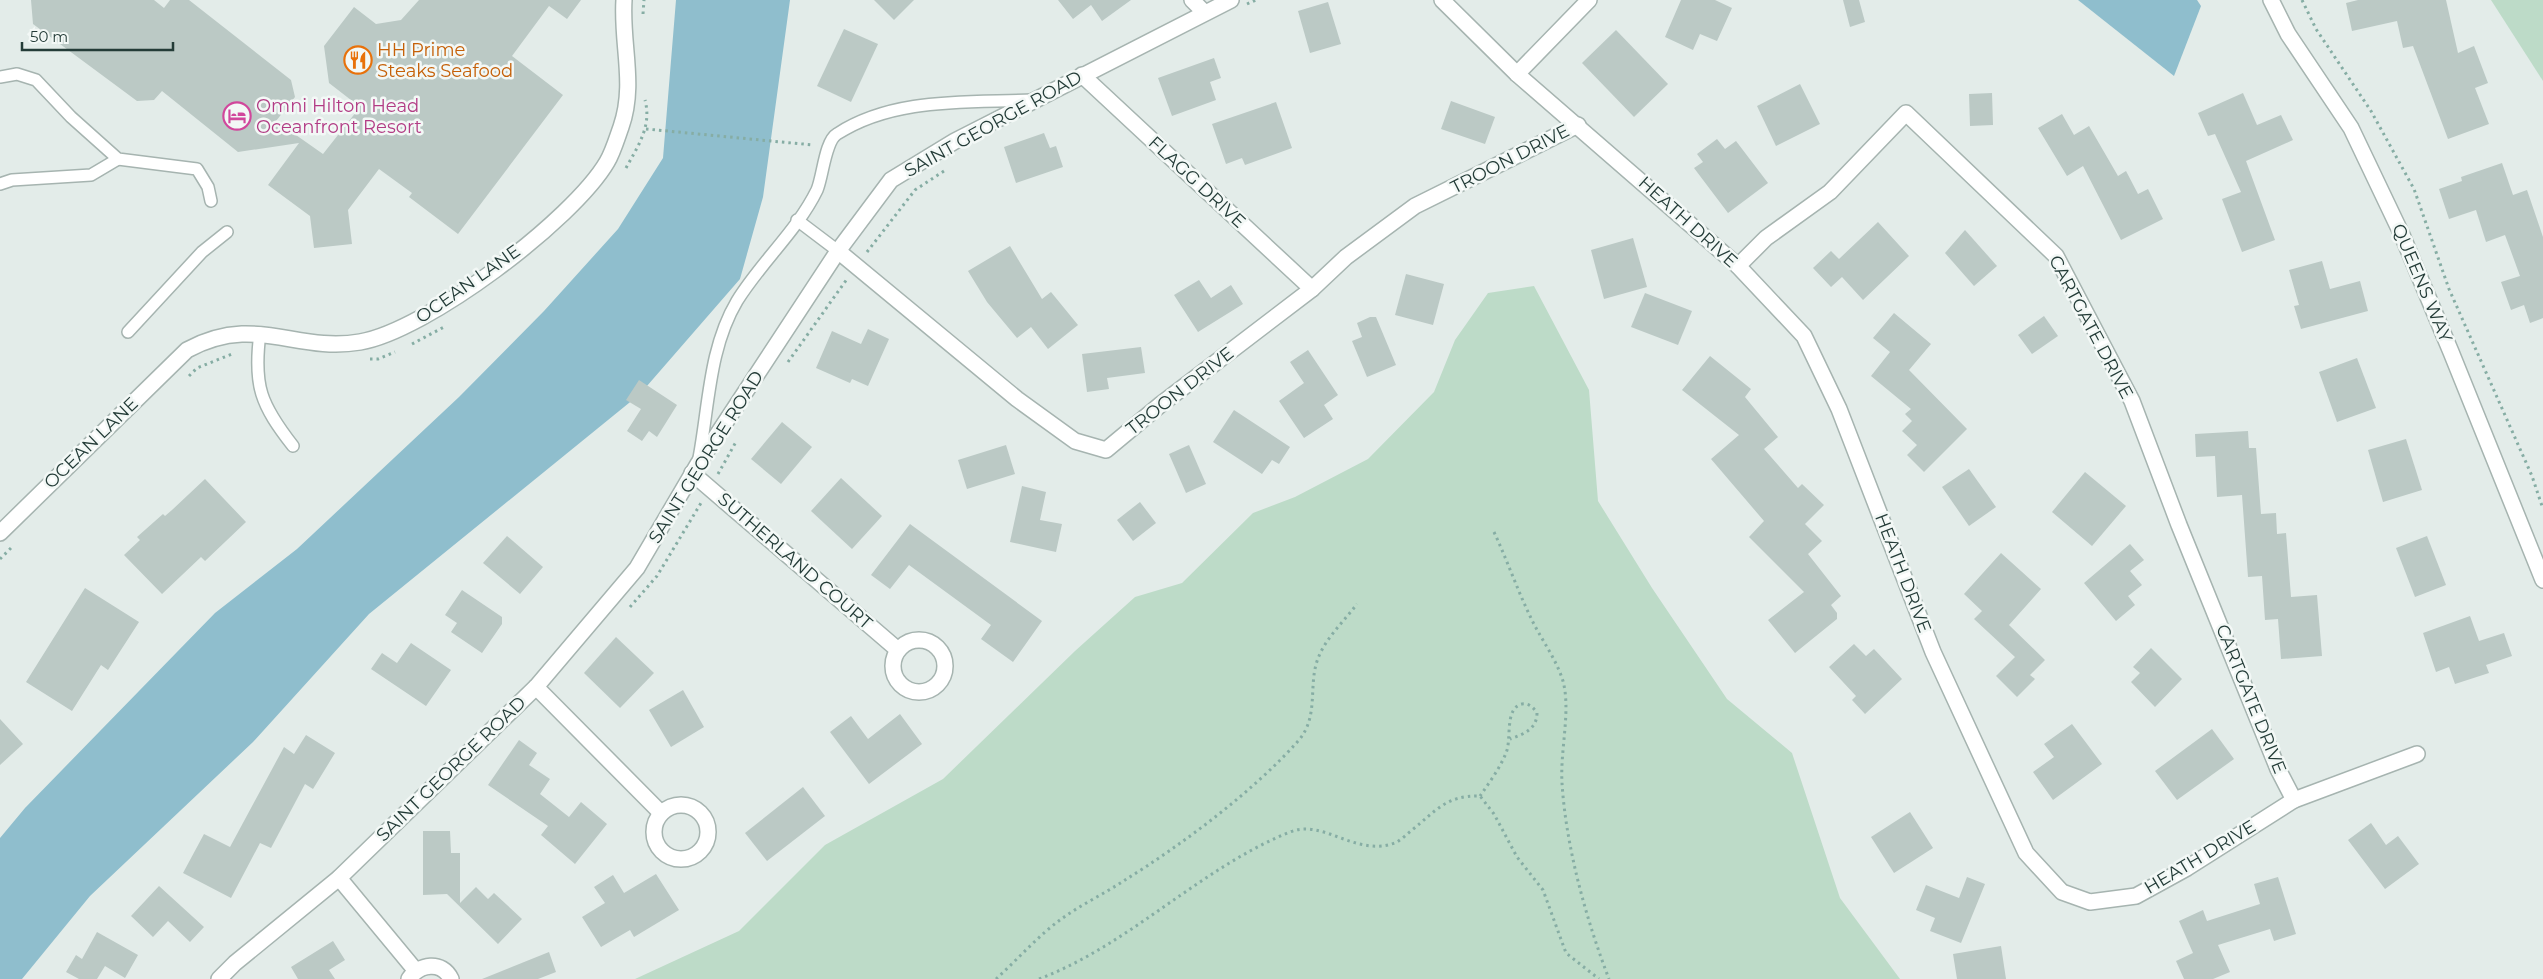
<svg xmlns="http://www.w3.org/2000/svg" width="2543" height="979" font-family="Montserrat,sans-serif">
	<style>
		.green { fill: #bddbc8 }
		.water { fill: #8fbecd }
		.building { fill: #bbc9c5 }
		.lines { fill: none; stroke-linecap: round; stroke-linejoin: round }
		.lane-casing { stroke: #a6b4b0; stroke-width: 14 }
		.street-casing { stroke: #a6b4b0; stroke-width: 18 }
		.path { stroke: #86ada4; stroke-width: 3; stroke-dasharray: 2.5 4; stroke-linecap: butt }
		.lane { stroke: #fff; stroke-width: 11 }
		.street { stroke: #fff; stroke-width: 15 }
		.labels { text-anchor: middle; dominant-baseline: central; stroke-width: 5; stroke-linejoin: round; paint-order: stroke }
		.food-label { font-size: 18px; fill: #c56008; stroke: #f3f8f6; text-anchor: start }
		.hotel-label { font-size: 18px; fill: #b23c85; stroke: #f3f8f6; text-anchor: start }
		.street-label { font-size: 18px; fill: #243c38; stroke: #f3f8f6 }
	</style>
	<rect width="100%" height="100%" fill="#e3ece9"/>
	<g class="green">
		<path d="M2491,0H2543V81Z"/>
		<path d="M1534,286L1589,390L1598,501L1652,588L1727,699L1792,753L1840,898L1900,979H635L739,931L825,845L943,779L1075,651L1135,597L1182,583L1253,513L1295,497L1368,459L1434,392L1455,340L1488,293Z"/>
	</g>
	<g class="water">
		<path d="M676,0H790L763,197L740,279L640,394L369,614L253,742L90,896L22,979H0V838L25,808L215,613L297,549L459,397L544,311L618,229L663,158Z"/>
		<path d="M2078,0H2197L2201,6L2174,76Z"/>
	</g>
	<g class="building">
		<path d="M31,0H154L164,8L170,0H189L291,80L295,97L276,121L323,154L360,107L329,83L324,46L354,7L376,24L401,20L419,0H581L567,19L549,6L512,56L563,95L458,234L409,197L412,193L379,169L348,210L352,244L314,248L310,216L268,185L299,143L238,152L162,91L154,100L137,101L33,24Z"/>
		<path d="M874,0H914L894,20Z"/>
		<path d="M1058,0H1131L1102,21L1091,5L1073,19Z"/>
		<path d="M1681,0H1715L1732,8L1717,41L1700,34L1693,50L1665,37Z"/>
		<path d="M1843,0H1859L1865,22L1850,27Z"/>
		<path d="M2358,0H2446L2458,53L2474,46L2488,83L2475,88L2489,124L2448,139L2413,46L2403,48L2397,21L2352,31L2346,3Z"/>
		<path d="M1328,2L1341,44L1310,53L1298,11Z"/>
		<path d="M844,29L878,44L851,102L817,86Z"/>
		<path d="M1616,30L1668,84L1634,117L1582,63Z"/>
		<path d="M1214,58L1221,78L1210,82L1216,100L1172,116L1158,78Z"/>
		<path d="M1800,84L1820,124L1776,146L1757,106Z"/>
		<path d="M1992,93L1993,125L1970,126L1969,94Z"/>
		<path d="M2243,93L2257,125L2281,115L2293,140L2246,161L2275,240L2242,252L2222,199L2241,192L2215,134L2208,136L2198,113Z"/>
		<path d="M1451,101L1495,117L1485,144L1441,129Z"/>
		<path d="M1276,102L1292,148L1245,165L1242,158L1226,164L1212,124Z"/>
		<path d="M2062,114L2074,135L2089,126L2118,176L2126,171L2138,194L2148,189L2163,219L2121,240L2083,166L2067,176L2038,128Z"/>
		<path d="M1044,133L1050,148L1056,146L1063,167L1016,183L1004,147Z"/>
		<path d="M1717,139L1725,149L1736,141L1768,183L1728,213L1694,168L1703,162L1697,154Z"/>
		<path d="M2502,163L2513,195L2527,190L2543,237V318L2530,323L2524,305L2511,310L2501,282L2520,276L2505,235L2486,242L2476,210L2449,219L2439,189L2462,181L2461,177Z"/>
		<path d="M1878,222L1909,256L1863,300L1842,277L1831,287L1813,268L1831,251L1839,259Z"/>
		<path d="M1965,230L1997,266L1974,286L1945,253Z"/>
		<path d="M1633,238L1647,287L1604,299L1591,250Z"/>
		<path d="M1010,246L1042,299L1051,292L1078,325L1048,349L1031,327L1017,338L987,302L968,271Z"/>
		<path d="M2322,261L2330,289L2360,281L2368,311L2301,329L2294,306L2299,305L2289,270Z"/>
		<path d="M1406,274L1444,284L1433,325L1395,315Z"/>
		<path d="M1199,280L1211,298L1231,285L1243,304L1198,332L1174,295Z"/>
		<path d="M1645,293L1692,311L1678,345L1631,327Z"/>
		<path d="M1894,313L1931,344L1909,370L1967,429L1924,472L1907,455L1917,445L1902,431L1912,421L1905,414L1911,409L1871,376L1890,352L1873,338Z"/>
		<path d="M2044,316L2058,336L2032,354L2018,335Z"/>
		<path d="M1370,317H1376L1396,365L1367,377L1352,341L1362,337L1357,323Z"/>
		<path d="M868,329L889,339L868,386L852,379L850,383L816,368L832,331L861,344Z"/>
		<path d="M1141,347L1145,373L1107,378L1109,389L1087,392L1082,354Z"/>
		<path d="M1308,350L1338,395L1324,405L1333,419L1304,438L1279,401L1304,383L1290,362Z"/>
		<path d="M1710,356L1751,389L1745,397L1778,437L1764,449L1798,488L1802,484L1824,505L1805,524L1822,541L1808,554L1841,596L1831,605L1837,613V619L1795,653L1768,620L1804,592L1749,537L1764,521L1711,459L1739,435L1682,390Z"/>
		<path d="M2357,358L2376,408L2337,422L2319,372Z"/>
		<path d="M639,380L677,405L657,437L649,431L642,441L627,431L641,409L626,400Z"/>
		<path d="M1234,410L1290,447L1279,464L1272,460L1262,474L1213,442Z"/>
		<path d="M782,422L812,447L781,484L751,459Z"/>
		<path d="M2248,431L2249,448H2256L2261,514L2276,513L2277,534L2286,533L2291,597L2317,595L2322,656L2281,659L2278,619L2265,620L2262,576L2248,577L2242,495L2217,497L2215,456L2196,457L2195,434Z"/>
		<path d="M2406,439L2422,490L2383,502L2368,450Z"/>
		<path d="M1006,445L1015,474L967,489L958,460Z"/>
		<path d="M1189,445L1206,484L1186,493L1169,454Z"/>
		<path d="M1969,469L1996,507L1969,526L1942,487Z"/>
		<path d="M2085,472L2126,506L2092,546L2052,512Z"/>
		<path d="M841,478L882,516L852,549L811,511Z"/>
		<path d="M205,479L246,522L205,561L201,557L162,594L124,555L140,540L137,537L163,514L165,516L172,510Z"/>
		<path d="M1022,486L1046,492L1040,520L1062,524L1056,552L1010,542Z"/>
		<path d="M1140,502L1156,523L1133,541L1117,520Z"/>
		<path d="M910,524L1042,621L1013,662L981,639L991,625L909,565L890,589L871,575Z"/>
		<path d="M507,536L543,567L520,594L483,563Z"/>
		<path d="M2427,536L2446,585L2415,597L2396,548Z"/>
		<path d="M2130,544L2144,560L2130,571L2142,585L2128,596L2135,605L2116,621L2084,583Z"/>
		<path d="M2001,553L2041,589L2009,625L2045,660L2030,675L2035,679L2017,697L1996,676L2015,657L1974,619L1982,611L1964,594Z"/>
		<path d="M85,588L139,622L108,670L101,665L72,711L26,682Z"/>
		<path d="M462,590L502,617V624L482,653L451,632L457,623L445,615Z"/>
		<path d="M2470,616L2479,641L2504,633L2512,656L2486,665L2489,673L2455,684L2449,667L2436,672L2423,633Z"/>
		<path d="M616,637L654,673L620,708L584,673Z"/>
		<path d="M411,643L451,670L426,706L371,669L382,653L397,663Z"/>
		<path d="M1854,644L1866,656L1874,649L1902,679L1865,714L1852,700L1856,696L1829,667Z"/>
		<path d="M2151,648L2182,679L2155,707L2131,682L2140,673L2133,667Z"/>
		<path d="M683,690L704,727L671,747L649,710Z"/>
		<path d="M900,714L922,744L869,784L830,732L851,716L868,739Z"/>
		<path d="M0,719L23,744L0,765Z"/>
		<path d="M2072,724L2102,764L2053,800L2033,772L2054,757L2044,744Z"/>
		<path d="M2212,729L2234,759L2177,800L2155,771Z"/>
		<path d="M306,735L335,753L313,789L305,784L271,848L260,843L231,898L183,873L204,834L230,847L284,747L294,754Z"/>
		<path d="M519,740L537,753L529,765L550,779L540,794L569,817L581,802L607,824L575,864L541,835L548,826L488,785Z"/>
		<path d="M803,787L825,816L767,861L745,833Z"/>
		<path d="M1910,812L1933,848L1894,873L1871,837Z"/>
		<path d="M2371,823L2386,845L2398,836L2419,864L2385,889L2348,840Z"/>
		<path d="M423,831H450L451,853H460V903L476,887L488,899L494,893L522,919L498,944L447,894L423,895Z"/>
		<path d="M656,874L679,910L634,937L630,930L601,947L582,917L605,903L594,887L613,875L624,893Z"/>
		<path d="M1967,877L1985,884L1961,943L1930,931L1935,918L1916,910L1926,885L1959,898Z"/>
		<path d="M2278,877L2296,934L2274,941L2270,929L2218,945L2230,972L2213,979H2184L2176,961L2193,953L2179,921L2203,910L2207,921L2260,904L2254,884Z"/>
		<path d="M159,886L204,927L190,942L168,921L153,937L131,916Z"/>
		<path d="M97,932L138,955L125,978L105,966L97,979H79L66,972L76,955L82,959Z"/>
		<path d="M333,941L345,960L329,970L335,979H298L291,967Z"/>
		<path d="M2001,946L2006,979H1957L1953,954Z"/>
		<path d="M549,952L556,972L538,979H482Z"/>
	</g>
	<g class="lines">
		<g class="lane-casing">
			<g id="lane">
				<path d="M0,77L17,74L36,80L71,117L118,159L197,169L208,187L211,201"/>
				<path d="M0,184L12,180L91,175L118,159"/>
				<path d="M797,220L838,251"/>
				<path d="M128,332L202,252L227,232"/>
				<path d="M260,333C253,386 261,405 293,446"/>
				<path d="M699,458C709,405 709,348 737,301C761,262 797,231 817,190C823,176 825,141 837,134C894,97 967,103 1032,100"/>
			</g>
		</g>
		<g class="street-casing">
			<g id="street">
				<path d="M1192,0L1204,12"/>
				<path d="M1442,0L1517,74L1738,266L1804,336L1839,409L1933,652L2026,853L2062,892L2090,902L2136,896L2187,868L2294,800L2417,754"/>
				<path d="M2271,0L2288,34L2351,128L2402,235L2451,352L2543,580"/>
				<path d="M1517,74L1589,0"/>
				<path d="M1082,75L1312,289"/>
				<path d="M838,251L1017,399L1075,441L1106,450L1160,405L1312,289L1346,257L1415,206L1578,125"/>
				<path d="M1738,266L1766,238L1830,192L1906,113L2056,256L2132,401L2179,525L2278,769L2294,800"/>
				<path d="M692,473L898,650"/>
				<path d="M0,533L187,350C255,313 295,353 360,342C426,331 573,220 607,162C613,152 617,138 621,127C636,84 621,44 624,0"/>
				<circle cx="919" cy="666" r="26"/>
				<path d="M536,687L661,813"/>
				<circle cx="681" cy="832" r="27"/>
				<path d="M339,878L416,971"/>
				<path d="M219,979L235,963L339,878L536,687L637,568L698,464L838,251L891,180L955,141L1231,0"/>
				<path d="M409,979C419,964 442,960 451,979"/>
			</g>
		</g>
		<g class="path">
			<path d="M2302,0L2316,29L2371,111L2414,189L2449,289L2532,476L2543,509"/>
			<path d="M1247,4L1256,0"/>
			<path d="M643,14L644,0"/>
			<path d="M646,129L813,145"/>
			<path d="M626,168C638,146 652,126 645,100"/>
			<path d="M867,252L915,190L947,169"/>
			<path d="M412,344L444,327"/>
			<path d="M370,359H378L395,352"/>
			<path d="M788,362L847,279"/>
			<path d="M189,376L197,368L232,354"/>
			<path d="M718,474L737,440"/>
			<path d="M1494,532C1507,560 1517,589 1530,616C1540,638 1556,658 1563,681C1571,711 1560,750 1562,783C1566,847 1586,919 1609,979"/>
			<path d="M0,559L12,547"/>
			<path d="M630,607L657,576L701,503"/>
			<path d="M1480,796C1489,783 1500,768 1506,753C1512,740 1504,708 1522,704C1529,703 1533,707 1537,713C1537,729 1524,734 1510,739"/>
			<path d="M996,979C1017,960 1038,936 1060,920C1080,905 1104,894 1125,880C1183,844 1254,791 1299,740C1320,715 1307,683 1319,656C1327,637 1344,621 1357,604"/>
			<path d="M1039,979C1131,944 1200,868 1290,832C1324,818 1357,859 1397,842C1402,839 1407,834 1412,830C1436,811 1446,795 1480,796L1494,814L1517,857L1543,890L1566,953L1599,979"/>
		</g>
		<use href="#lane" class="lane"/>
		<use href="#street" class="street"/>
	</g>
	<defs>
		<g id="restaurant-ring" transform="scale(1.4375)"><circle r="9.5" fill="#f3f8f6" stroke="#e8710a" stroke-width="1.5"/><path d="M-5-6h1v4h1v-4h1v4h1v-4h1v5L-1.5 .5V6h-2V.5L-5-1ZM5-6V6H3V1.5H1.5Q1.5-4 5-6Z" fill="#e8710a"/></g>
		<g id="hotel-ring" transform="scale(1.4375)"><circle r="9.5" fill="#f3f8f6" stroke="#d1479c" stroke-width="1.5"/><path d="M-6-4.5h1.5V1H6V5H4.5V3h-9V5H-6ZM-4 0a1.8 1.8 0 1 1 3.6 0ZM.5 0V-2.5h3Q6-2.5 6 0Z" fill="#d1479c"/></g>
	</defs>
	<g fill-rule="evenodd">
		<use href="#restaurant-ring" x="358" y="60"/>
		<use href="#hotel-ring" x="237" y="116"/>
	</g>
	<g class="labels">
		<g class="food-label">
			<text x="377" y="50">HH Prime<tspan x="377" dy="21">Steaks Seafood</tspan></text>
		</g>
		<g class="hotel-label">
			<text x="256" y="106">Omni Hilton Head<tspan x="256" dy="21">Oceanfront Resort</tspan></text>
		</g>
		<g class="street-label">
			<text transform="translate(993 124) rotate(-29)">SAINT GEORGE ROAD</text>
			<text transform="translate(1510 159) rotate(-27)">TROON DRIVE</text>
			<text transform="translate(1197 182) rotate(43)">FLAGG DRIVE</text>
			<text transform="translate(1688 222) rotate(42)">HEATH DRIVE</text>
			<text transform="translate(2422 283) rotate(67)">QUEENS WAY</text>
			<text transform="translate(468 284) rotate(-35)">OCEAN LANE</text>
			<text transform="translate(2091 327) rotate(62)">CARTGATE DRIVE</text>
			<text transform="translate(1180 391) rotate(-38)">TROON DRIVE</text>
			<text transform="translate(91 443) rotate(-44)">OCEAN LANE</text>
			<text transform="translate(706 457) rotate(-58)">SAINT GEORGE ROAD</text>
			<text transform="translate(795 561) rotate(41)">SUTHERLAND COURT</text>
			<text transform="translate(1903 573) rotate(69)">HEATH DRIVE</text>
			<text transform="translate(2251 699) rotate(68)">CARTGATE DRIVE</text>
			<text transform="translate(451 769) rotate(-44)">SAINT GEORGE ROAD</text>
			<text transform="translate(2200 857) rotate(-31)">HEATH DRIVE</text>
		</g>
	</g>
	<path d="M22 42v8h151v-8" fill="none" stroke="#243c38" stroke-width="2.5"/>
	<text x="30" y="42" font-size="15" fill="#243c38" stroke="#f3f8f6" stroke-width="4" paint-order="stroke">50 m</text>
</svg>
